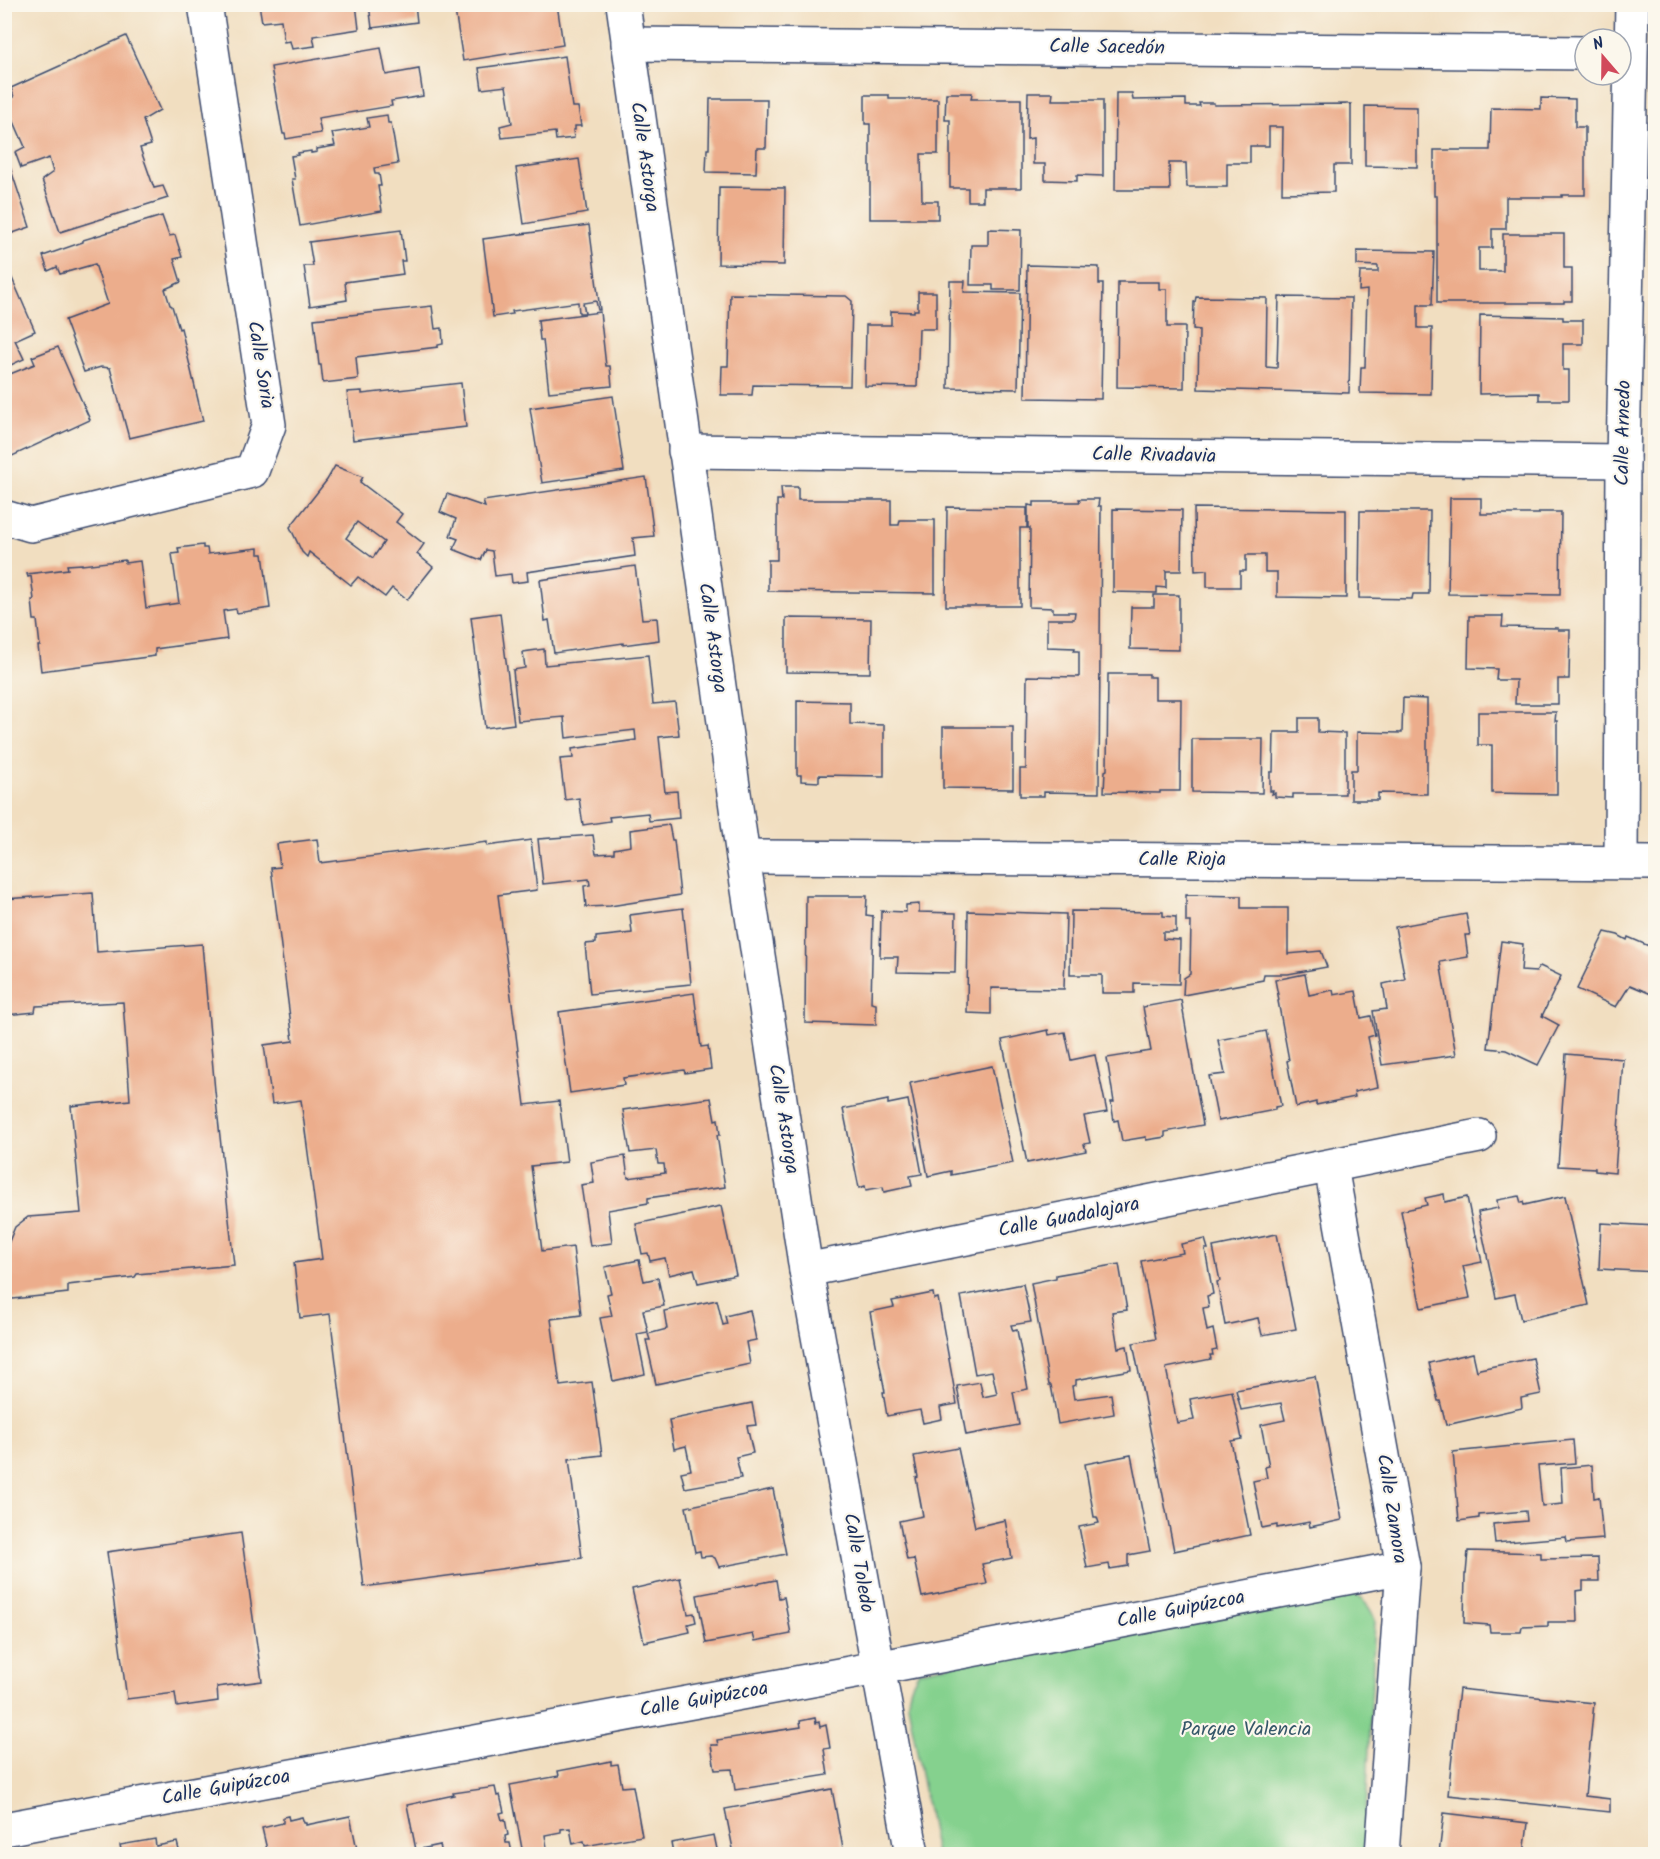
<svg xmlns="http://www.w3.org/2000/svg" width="1660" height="1859" font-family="Kalam,sans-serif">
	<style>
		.green { fill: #85d18e; stroke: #508076; stroke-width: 1.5 }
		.building { fill: #ecad8c; fill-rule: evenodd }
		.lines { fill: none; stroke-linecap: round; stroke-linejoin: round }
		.minor-casing { stroke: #3b496d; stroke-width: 36 }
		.minor { stroke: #fff; stroke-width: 33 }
		.labels { text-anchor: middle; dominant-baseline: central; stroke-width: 4.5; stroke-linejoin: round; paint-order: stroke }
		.street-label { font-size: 20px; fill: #1b2f5e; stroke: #fbf7ec }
		.park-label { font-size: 20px; fill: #36586a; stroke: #fbf7ec }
	</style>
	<rect width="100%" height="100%" fill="#fbf7ec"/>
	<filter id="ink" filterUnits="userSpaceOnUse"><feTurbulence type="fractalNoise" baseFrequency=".0167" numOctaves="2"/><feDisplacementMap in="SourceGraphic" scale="12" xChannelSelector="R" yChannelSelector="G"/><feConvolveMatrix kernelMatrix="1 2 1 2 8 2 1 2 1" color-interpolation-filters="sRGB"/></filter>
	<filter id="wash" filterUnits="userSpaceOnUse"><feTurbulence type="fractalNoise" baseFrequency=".008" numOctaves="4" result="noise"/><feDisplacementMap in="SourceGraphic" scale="24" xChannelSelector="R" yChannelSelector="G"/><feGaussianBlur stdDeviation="1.35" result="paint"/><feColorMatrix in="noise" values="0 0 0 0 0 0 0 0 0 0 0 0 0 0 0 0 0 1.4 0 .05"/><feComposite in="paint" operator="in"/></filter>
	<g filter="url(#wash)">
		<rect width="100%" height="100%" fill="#f1dec0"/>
		<path class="green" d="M1346,1589C1362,1599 1369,1603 1375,1620L1364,1854H936L908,1704C908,1691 912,1683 919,1671Z"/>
		<g id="blocks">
			<g class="building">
				<path d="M259,4H356L359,29L313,36L315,46L292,49L290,41L284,42L281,20L262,22Z"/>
				<path d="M369,4H415L417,22L372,28Z"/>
				<path d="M454,4H557L563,45L463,61Z"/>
				<path d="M126,36L160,110L143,120L151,145L140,148L154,188L163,186L168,198L60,232L42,180L53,172L49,158L21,168L15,152L25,147L5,101L14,97L11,88Z"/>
				<path d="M381,48L386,75L419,69L423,96L391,101L392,106L318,118L321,133L286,139L285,134H283L281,124L271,67Z"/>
				<path d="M565,56L572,107H578L581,126H575V130H573L574,138L556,140L555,132L502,138L500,126L512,123L506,86L482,89L479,68Z"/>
				<path d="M946,93H972L971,99H1021V188H983V201H968V188H950V120H945Z"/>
				<path d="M1028,93H1053L1052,100H1103V176L1077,175V181L1045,180V164H1033V138L1027,139Z"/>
				<path d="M1116,93H1132L1133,100L1186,99V106H1200L1199,103H1214V105L1351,104V165H1334V192L1282,193L1283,127H1269V146H1250V163H1227V187H1187L1186,163H1169L1170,190H1115Z"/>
				<path d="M865,95H889V99H938V154H921L922,201H938V219H870V124H865Z"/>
				<path d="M1541,98L1575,99V127H1585V195H1562V197H1506V229H1492V248H1479V271H1503V234H1564V268H1572V301H1564V303H1437V196H1434V150H1490L1491,108L1541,109Z"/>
				<path d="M710,99H767L766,148H757L756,173L706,172L707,149H709Z"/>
				<path d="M1365,106L1417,107V167L1365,166Z"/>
				<path d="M387,115L388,123H391L398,164L374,168L375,174H379L381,186H378L382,211L300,226L292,179H295L291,156L298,155V153L311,151V153L317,152V149L335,146L332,133L369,127L367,118Z"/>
				<path d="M6,155L30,227L10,234L7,223L4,224V156Z"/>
				<path d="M579,159L587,213L524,224L516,168Z"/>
				<path d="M719,187L785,188L784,265L718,264Z"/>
				<path d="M162,216L169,236L175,235L182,257L174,259L181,282L165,289L170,305L172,306L179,329L181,328L203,421L129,438L110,368L101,367L84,372L65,320L108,304L95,264L60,274L57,267L48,271L43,256L83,242V240Z"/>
				<path d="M589,225L600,310H598L596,301L583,303L585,313H579L578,302L512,311L513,314L493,317L483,239Z"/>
				<path d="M988,229L1021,230L1020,290H993V285H970L971,245H988Z"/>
				<path d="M401,230L405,261H401L403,274L345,282L347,300L310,306L304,266H313L309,242Z"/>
				<path d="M1357,251L1434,252L1432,305H1418V328H1432L1431,394L1360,393L1361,367H1365L1367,290L1359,291L1360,272H1378V266L1357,265Z"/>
				<path d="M1027,265L1099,267V284H1103L1101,399L1025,398Z"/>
				<path d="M8,269L35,331L15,340L24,359L4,368V270Z"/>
				<path d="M950,281H965L964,292L1020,293L1018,389L948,388Z"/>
				<path d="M1118,282H1159V289H1167V327H1185L1184,388L1117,387Z"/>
				<path d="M918,292H936V329H919L917,387L865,386L866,325H891V311L914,312V310H918Z"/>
				<path d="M730,294L841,296H846L852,301L850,386L753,385L752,395H721L722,366H728Z"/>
				<path d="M1196,297L1267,298L1266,367L1277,368L1279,297L1351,298L1349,393L1198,389L1199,330L1193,329L1194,302H1195Z"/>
				<path d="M432,306L435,329L442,328L443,344L438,345V347L356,357L358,379L323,383L321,365H319L314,319Z"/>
				<path d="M600,312L606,366H610L612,386L549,392L543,340H540L538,320Z"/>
				<path d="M1480,315L1563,317V320H1583V344H1563V370H1569V400H1539V393L1479,394Z"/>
				<path d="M58,347L90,420L8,458L5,456V376L35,364L32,357Z"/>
				<path d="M461,383L466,427L353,440L347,392L362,391V394Z"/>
				<path d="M613,396L624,471L542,483L530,408Z"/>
				<path d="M335,466L363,477L360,482L402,514L396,522L424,544L417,554L433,567L407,600L392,588L385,597L358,577L351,585L309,552L307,557L302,552L290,527L327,480ZM357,522L384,542L373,558L346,538Z"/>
				<path d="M646,477L654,536L633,538L635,556L527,572L528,581L512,583L511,574L495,576L492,551L486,550L481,560L453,549L458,539L450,536L456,519L440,512L447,494L485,507L483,501Z"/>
				<path d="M781,487H798V500H891V525H899L900,520H935V593L768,591V560H777V500H782Z"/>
				<path d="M1450,498H1481V514H1539V512H1561L1560,595L1448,594Z"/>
				<path d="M1079,499H1099L1098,506H1101L1099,793L1044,792V796H1020V769H1026L1027,676L1079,677V651H1074L1075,648L1047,647V619H1074L1075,612H1053V608L1029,607L1030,528H1028V505L1034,506V502H1080Z"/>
				<path d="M947,507L1027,508V528H1020V606H946Z"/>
				<path d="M1194,508L1346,510V598L1277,597V572H1265V555H1246V571H1240V587H1207V570L1195,571Z"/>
				<path d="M1113,509L1182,510L1181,571H1166V588L1157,587V593L1113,592Z"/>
				<path d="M1360,511H1430L1429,594H1413L1412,599L1359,598Z"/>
				<path d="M203,545V548H207L208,554L258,548V554H263L270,608L237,613L236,609L223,611L227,639L155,649V656L41,671L38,646H40L37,620H34L32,600H34L31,576L28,577L27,574L68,569L67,565L82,564V565L125,560V563L140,561L146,608L179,603L172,554L179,553L178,548Z"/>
				<path d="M635,566L642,619L657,618L659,640L623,645V643L554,653L549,620L545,621L540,580Z"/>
				<path d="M1154,595H1179V650L1130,649L1131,607H1154Z"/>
				<path d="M500,613L514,724L485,728L471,617Z"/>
				<path d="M1469,616H1503L1502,627L1558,628V630H1570L1569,679H1558V704H1515L1516,680H1496L1497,669L1468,668Z"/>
				<path d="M786,618L871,619L870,673L786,672Z"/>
				<path d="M544,649L545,665L648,655L653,704L675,702L679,735L659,737L665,792L677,791L679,818L649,821L648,813L609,817L610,821L583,825L579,798L565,800L560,759L573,758L572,749L636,740L635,730L566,738L564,717L518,721L513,670L525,668L523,652Z"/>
				<path d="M1108,674H1149V677H1155V699H1181L1180,791H1160V793L1104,792L1105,771L1107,770Z"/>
				<path d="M1403,698L1427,699V794L1378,793V800H1351V770H1357V732L1402,733Z"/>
				<path d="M797,701L850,702V724L884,725V776L819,775V782L801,781V775H797Z"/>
				<path d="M1478,712H1556L1555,721H1557V794L1492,793V745H1478Z"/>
				<path d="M1299,718H1318V732L1345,733V794H1293V798L1275,797V793L1272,794L1273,791H1270V772H1273L1274,732H1299Z"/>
				<path d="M943,727H1013V789L943,788Z"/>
				<path d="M1192,739H1263L1262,793L1192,792Z"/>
				<path d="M669,825L672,840H674L680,895L610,906L586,907L584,886L590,885L589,879L543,884L538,839L593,835L596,854L614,853V849L631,846L630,830Z"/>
				<path d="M317,839L320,863L487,842V846L531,840L537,890L498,895L525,1105L559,1101L567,1162L531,1166L542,1251L573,1247L581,1315L551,1319L560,1386L592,1382L602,1455L569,1459L582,1558L364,1587L330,1314L300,1318L294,1263L322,1259L301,1100L272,1104L264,1045L293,1041L271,868L280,867L277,844Z"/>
				<path d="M93,893L97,952L202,944L215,1091L234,1265L137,1274L135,1277L68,1285V1293L13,1299L10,1297L8,1279L10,1278L8,1244L15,1227L28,1217L81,1213L71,1106L130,1100L123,1002L36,1006L35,1012L6,1015V1010H4V899Z"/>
				<path d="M1186,895L1241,896V908H1288V954L1321,951L1327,967L1288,974H1264L1263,980L1183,995L1184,978L1190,974L1191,922H1186Z"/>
				<path d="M806,896H867L866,915L873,916L871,1003L876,1004V1025L805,1023Z"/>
				<path d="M919,904V912L956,913L955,973L897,972L898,957H880L881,911L906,912V905Z"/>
				<path d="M683,908L691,984L590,994L585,944L596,943V937L632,933L630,915Z"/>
				<path d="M968,911L1066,914L1064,989L991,988V1014L967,1013Z"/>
				<path d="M1071,911L1163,912V916L1176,917V932H1163V939L1180,940L1179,984L1134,983V993H1102V975H1070Z"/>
				<path d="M1466,914L1470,935H1465L1468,957L1440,962L1456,1055L1382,1065L1373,1011L1387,1009L1383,984L1405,979L1395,927Z"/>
				<path d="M1605,932L1618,935L1627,940L1628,937L1656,949V996L1630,985L1616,1007L1577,989Z"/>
				<path d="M1501,941L1523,944L1521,971L1536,972L1540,966L1561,976L1542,1016L1559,1025L1538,1065L1506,1050L1488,1048Z"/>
				<path d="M1305,974L1309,995L1333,990L1334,995L1356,991L1361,1018L1371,1016L1375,1035L1368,1037L1378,1087L1354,1092L1355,1097L1316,1105V1102L1296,1107L1287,1061L1289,1060L1278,1001L1279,1000L1275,980Z"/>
				<path d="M694,993L701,1047L708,1046L711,1069L685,1073L684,1070L623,1078L624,1085L570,1093L559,1012Z"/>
				<path d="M1181,1000L1203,1125L1165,1132V1137L1146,1140V1137L1122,1141L1118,1120L1114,1121L1111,1102H1114L1107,1058L1151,1051L1143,1007Z"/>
				<path d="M1048,1030L1049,1035L1065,1032L1071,1060L1095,1055L1107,1112L1084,1116L1090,1143L1084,1144L1086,1151L1027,1163L1002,1040Z"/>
				<path d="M1266,1031L1281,1106L1275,1107V1110L1218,1121L1209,1076L1225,1074L1218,1040Z"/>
				<path d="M1566,1054L1623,1059L1615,1173L1595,1171V1168L1558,1166Z"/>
				<path d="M992,1066L1013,1163L951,1175V1171L928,1176L910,1083Z"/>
				<path d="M711,1098L715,1120L718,1119L720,1135H717L725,1187L648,1198V1203L608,1210L612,1243L590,1246L581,1185L594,1183L591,1162L625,1156L628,1178L665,1173L664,1164H658L656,1150L630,1153L623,1110Z"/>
				<path d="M888,1100V1104L908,1100L922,1174L910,1176L912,1186L884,1192L883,1187L866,1190L865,1186L859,1188L843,1109Z"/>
				<path d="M1444,1194L1445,1202L1467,1197L1475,1236L1476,1235L1482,1262L1463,1266L1470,1298L1421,1308L1401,1211L1427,1205L1425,1198Z"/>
				<path d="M1519,1196L1521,1203L1523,1202L1524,1205L1565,1196L1589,1305L1521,1320L1515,1294L1496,1298L1478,1212L1498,1208L1497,1200Z"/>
				<path d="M721,1206L736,1275L698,1283L694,1269L669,1275L665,1258L650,1261L648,1253L642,1254L636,1224Z"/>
				<path d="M1601,1223L1656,1226V1272L1599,1269Z"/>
				<path d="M1277,1234L1296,1329L1262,1335L1258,1318L1225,1325L1217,1282L1220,1281L1213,1247Z"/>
				<path d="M1205,1239L1208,1249H1205L1213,1294L1207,1296L1209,1307L1203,1308L1207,1331L1213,1329L1217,1350L1212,1351L1213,1355H1210L1211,1359L1166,1368L1177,1423L1194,1420L1190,1399L1232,1391L1242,1439L1231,1441L1250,1535L1174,1551L1133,1343L1156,1339L1141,1261L1183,1253L1181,1244Z"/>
				<path d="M639,1260L644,1281L658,1278L664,1306L643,1310L648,1332L637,1334L645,1374L613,1381L600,1318L612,1316L607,1294L611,1293L605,1267Z"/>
				<path d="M1119,1264L1127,1310L1112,1312L1118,1348L1127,1346L1131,1370L1076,1380V1385L1072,1386L1074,1399L1111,1394L1114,1414L1058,1424L1051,1385H1049L1031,1283L1056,1278V1275Z"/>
				<path d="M1023,1284L1031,1322L1011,1325L1013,1331L1017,1330L1028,1389L1013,1392L1019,1425L966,1435L957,1386L980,1382L983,1397L997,1394L992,1371L975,1374L961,1296Z"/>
				<path d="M933,1293L934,1299L938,1298L957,1404L940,1407L942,1419L923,1423L920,1410L887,1416L883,1392H885L870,1312L894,1307L892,1301Z"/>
				<path d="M717,1300L723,1325L727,1324L725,1316L750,1310L756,1340L746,1342L750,1364L656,1384L646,1340H650L648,1334L667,1329L664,1311Z"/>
				<path d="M1473,1353L1477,1371L1480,1369L1533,1358L1541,1394L1521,1398L1522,1408L1446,1425L1440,1401H1438L1429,1363Z"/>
				<path d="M1315,1376L1342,1520L1310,1527L1309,1522L1277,1528V1525L1262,1528L1253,1481L1267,1478L1265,1467L1269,1466L1261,1425L1285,1420L1281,1403L1241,1410L1236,1390Z"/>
				<path d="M752,1403L756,1425L747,1426L753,1453L736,1457L741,1478L685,1488L681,1472L691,1470L686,1446L674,1449L669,1420Z"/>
				<path d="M1573,1440L1575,1463L1538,1466L1542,1506L1563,1504L1561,1468L1592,1465L1594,1498L1599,1497L1603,1539L1567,1542L1566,1537L1495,1543L1493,1524L1527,1521L1526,1511L1479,1515V1518L1459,1521L1453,1452Z"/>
				<path d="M958,1448L975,1527L1005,1520L1012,1558L982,1564L987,1584L922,1597L914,1559L907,1560L899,1521L923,1516L916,1478L918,1477L914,1456Z"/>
				<path d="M1131,1455L1150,1551L1128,1555V1566L1110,1569L1109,1564L1087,1568L1079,1527L1099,1523L1097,1517H1094L1085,1464Z"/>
				<path d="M773,1489L786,1554L719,1567L715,1558L711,1556L701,1557L700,1551L695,1552L686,1507Z"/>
				<path d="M241,1533L262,1681L217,1687L218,1701L177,1707L175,1693L127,1699L107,1552Z"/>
				<path d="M1468,1551L1541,1553V1559L1598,1558L1599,1581H1583V1590L1576,1591L1577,1622H1548V1626L1522,1627L1521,1632H1490L1489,1625L1464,1623L1465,1574H1466Z"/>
				<path d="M680,1578L688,1614L694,1613L696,1622L688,1624L690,1632L644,1642L632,1589Z"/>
				<path d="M776,1580L779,1598L784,1597L791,1634L755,1641L753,1634L706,1643L697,1595Z"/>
				<path d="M1459,1689L1594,1703L1585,1796L1610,1799V1812L1448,1795Z"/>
				<path d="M815,1718L816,1723L819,1722L820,1727L826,1725L830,1748L824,1749L828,1775L735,1790L732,1769L715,1770L711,1745H718L717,1740L801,1727L800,1721Z"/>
				<path d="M611,1761V1765L618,1764L622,1787L633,1786L642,1836L585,1846L584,1841L573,1844L570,1828L561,1829V1832L545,1835L548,1854H523L510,1785L559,1776L558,1771Z"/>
				<path d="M495,1787L497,1796L500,1795L504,1812L500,1813L502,1820L505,1819L508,1835L505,1836L506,1843H510L512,1853L509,1854H442L440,1845L416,1850L407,1805L454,1795L453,1793Z"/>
				<path d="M832,1789L844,1854H734L725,1809Z"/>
				<path d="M1444,1813L1528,1823L1524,1854H1439Z"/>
				<path d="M288,1816L289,1820L302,1817L304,1823H306V1825L350,1816L358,1854H268L262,1828L283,1823V1817Z"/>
				<path d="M714,1835L718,1854H673L671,1843Z"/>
				<path d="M155,1839L156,1846L177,1842L180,1854H122L120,1845Z"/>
			</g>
		</g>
	</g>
	<g filter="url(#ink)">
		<use href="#blocks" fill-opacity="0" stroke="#3b496d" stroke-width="1.5"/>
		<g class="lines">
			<g class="minor-casing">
				<g id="minor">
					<path d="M623,4L743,857L806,1270L912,1854"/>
					<path d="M628,44L1585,53"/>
					<path d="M685,451L1623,461"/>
					<path d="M4,517L31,525L252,471L269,425L205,4"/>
					<path d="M743,857L1656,863"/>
					<path d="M1621,862L1623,461L1632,4"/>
					<path d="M1331,1167L1403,1567L1382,1854"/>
					<path d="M806,1270L1479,1136"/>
					<path d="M4,1829L877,1668L1403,1567"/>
				</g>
			</g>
			<use href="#minor" class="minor"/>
		</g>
	</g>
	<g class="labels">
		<g class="street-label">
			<text transform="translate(1107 48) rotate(1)">Calle Sacedón</text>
			<text transform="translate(644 157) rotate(82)">Calle Astorga</text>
			<text transform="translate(260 365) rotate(81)">Calle Soria</text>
			<text transform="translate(1624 433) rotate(-89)">Calle Arnedo</text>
			<text transform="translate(1154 456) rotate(1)">Calle Rivadavia</text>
			<text transform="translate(712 638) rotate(82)">Calle Astorga</text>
			<text x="1182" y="860">Calle Rioja</text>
			<text transform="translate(783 1119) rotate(81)">Calle Astorga</text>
			<text transform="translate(1069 1218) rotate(-11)">Calle Guadalajara</text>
			<text transform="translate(1391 1509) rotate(81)">Calle Zamora</text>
			<text transform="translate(858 1563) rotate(80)">Calle Toledo</text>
			<text transform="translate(1181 1610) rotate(-11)">Calle Guipúzcoa</text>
			<text transform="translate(704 1700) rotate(-10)">Calle Guipúzcoa</text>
			<text transform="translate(226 1788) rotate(-10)">Calle Guipúzcoa</text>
		</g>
		<g class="park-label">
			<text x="1246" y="1730">Parque Valencia</text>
		</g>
	</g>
	<rect width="1660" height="1859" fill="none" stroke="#fbf7ec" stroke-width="24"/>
	<g transform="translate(1603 57) rotate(340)"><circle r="28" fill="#fbf7ec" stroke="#a1a7b3" stroke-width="1.5"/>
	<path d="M0-4.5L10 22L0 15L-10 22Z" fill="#d1495b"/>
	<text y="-9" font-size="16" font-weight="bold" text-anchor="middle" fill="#1b2f5e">N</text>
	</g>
</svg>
